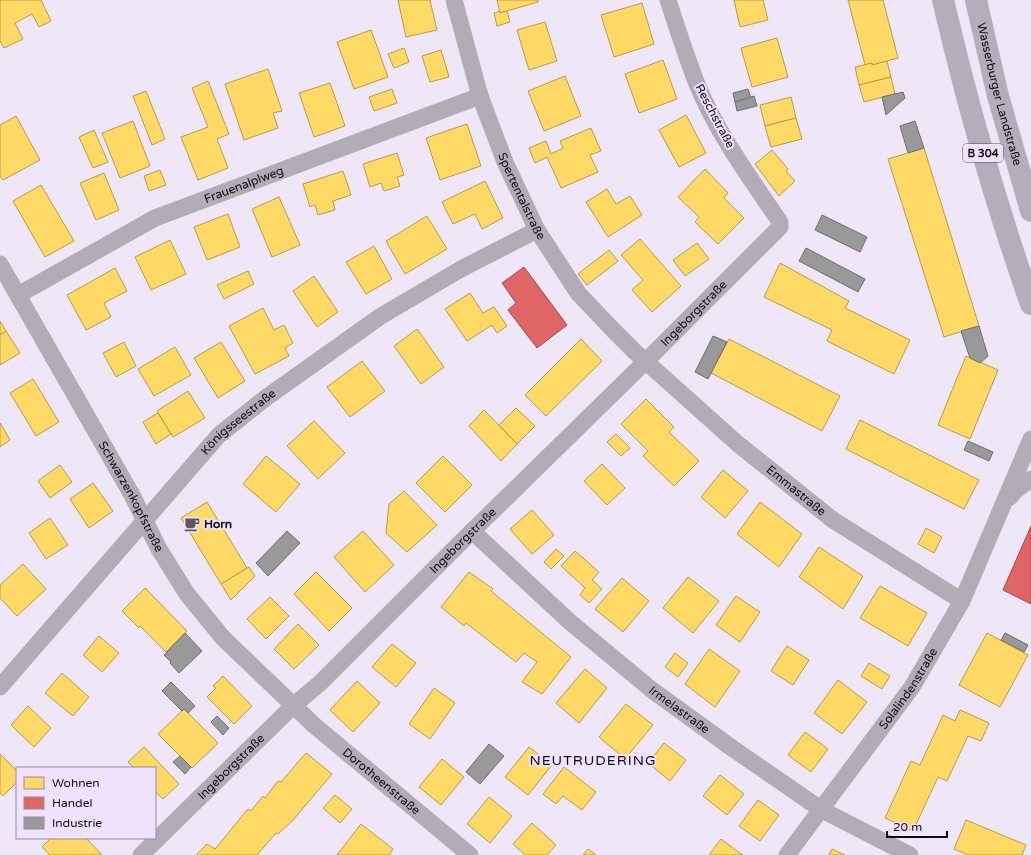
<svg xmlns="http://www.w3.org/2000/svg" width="1031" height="855" font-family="'Varela Round',sans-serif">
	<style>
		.homes { fill: #ffd966; stroke: #b79b4d }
		.shops { fill: #e06666; stroke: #a14a4d }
		.industry { fill: #999; stroke: #706e71 }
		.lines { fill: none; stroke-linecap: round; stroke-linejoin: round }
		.street { stroke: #b2acb7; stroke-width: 17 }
		.primary { stroke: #b5adbc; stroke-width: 22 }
		.labels { text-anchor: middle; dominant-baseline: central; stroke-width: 4; stroke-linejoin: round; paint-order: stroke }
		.shield { fill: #f0e1fd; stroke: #524a59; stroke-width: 1 }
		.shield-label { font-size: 11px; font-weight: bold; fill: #0f0a13 }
		.street-label { font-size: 12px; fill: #0f0a13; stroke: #f0e1fd }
		.poi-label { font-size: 12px; font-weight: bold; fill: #0f0a13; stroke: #f0e1fd; text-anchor: start }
		.quarter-label { font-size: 14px; letter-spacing: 1px; fill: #0f0a13; stroke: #f0e1fd }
	</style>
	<rect width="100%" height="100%" fill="#efe7f7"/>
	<g class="homes">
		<path d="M0,0H41L51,21L39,27L32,14L15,23L23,39L4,48L0,41Z"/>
		<path d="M398,0H430L437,30L406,37Z"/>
		<path d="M497,0H538V2L500,13Z"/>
		<path d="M734,0H763L768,20L740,27Z"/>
		<path d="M848,0H883L898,58L872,65V63L865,65Z"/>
		<path d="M642,3L654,44L614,57L601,15Z"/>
		<path d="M500,11V13L507,11L510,22L497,26L494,13Z"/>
		<path d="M545,22L557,61L529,70L517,30Z"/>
		<path d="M371,30L388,77L354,89L337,42Z"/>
		<path d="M777,38L788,77L752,87L741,48Z"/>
		<path d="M404,48L409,62L394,68L388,54Z"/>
		<path d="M441,50L449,77L430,82L422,56Z"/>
		<path d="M663,60L677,99L639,113L625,74Z"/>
		<path d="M887,61L891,77L859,85L855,67L872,63V65Z"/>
		<path d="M268,69L282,111L273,113L278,128L244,140L225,84Z"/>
		<path d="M565,76L581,116L544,131L528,91Z"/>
		<path d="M891,77L895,94L864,102L859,85Z"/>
		<path d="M208,81L229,134L217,139L228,168L198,180L181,137L208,127L192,88Z"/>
		<path d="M330,83L345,126L314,137L299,93Z"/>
		<path d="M392,89L397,103L374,111L369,97Z"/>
		<path d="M146,91L165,139L152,145L133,96Z"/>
		<path d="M791,97L796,118L765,126L760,105Z"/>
		<path d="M686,115L706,153L679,167L659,130Z"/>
		<path d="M16,116L40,160L3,180L0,176V125Z"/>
		<path d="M796,118L802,139L771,147L765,126Z"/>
		<path d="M133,121L150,166L120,178L102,133Z"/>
		<path d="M467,124L481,166L440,180L426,138Z"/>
		<path d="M591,128L601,151L590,155L598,172L561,188L547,157L535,163L529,148L546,141L551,154L563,148L560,141Z"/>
		<path d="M94,130L108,162L93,168L79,137Z"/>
		<path d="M924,148L979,326L944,337L888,159Z"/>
		<path d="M772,150L788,169L786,171L795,181L779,196L755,164Z"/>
		<path d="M397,153L404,175L397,177L400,186L384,191L381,183L370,187L363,164Z"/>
		<path d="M705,169L728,193L724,198L744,218L718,244L695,222L699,217L678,197Z"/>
		<path d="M160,170L166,185L149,191L144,176Z"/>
		<path d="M343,171L351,195L333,201L335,210L318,215L315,205L310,207L303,184Z"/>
		<path d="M104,173L119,210L96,220L80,183Z"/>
		<path d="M485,181L503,218L482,229L475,214L453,224L442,202Z"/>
		<path d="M41,185L74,241L45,257L13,201Z"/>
		<path d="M607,189L616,204L630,196L642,215L608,237L586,202Z"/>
		<path d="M279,197L300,245L272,257L252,209Z"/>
		<path d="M228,214L240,247L207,260L194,227Z"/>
		<path d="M427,216L447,249L405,274L386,241Z"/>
		<path d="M640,239L681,286L652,312L632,290L643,280L621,255Z"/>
		<path d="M170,240L186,274L151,290L135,257Z"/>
		<path d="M697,243L709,259L685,276L673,260Z"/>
		<path d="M374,246L392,279L366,294L346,262Z"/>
		<path d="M609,250L618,261L587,285L578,274Z"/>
		<path d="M780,263L849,301L845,308L910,340L894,374L827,341L832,330L764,297Z"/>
		<path d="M115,268L127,291L104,303L111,317L86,330L67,295Z"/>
		<path d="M248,271L254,284L224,299L217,285Z"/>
		<path d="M314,276L338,312L317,327L293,291Z"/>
		<path d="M470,293L483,313L494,307L507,326L497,333L492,325L467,341L445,309Z"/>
		<path d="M263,308L274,330L284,325L293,343L285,348L289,356L255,374L229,326Z"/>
		<path d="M0,321L6,331L0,335Z"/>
		<path d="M417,329L444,367L421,384L394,346Z"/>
		<path d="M6,331L20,353L0,365V335Z"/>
		<path d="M581,339L602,361L546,416L525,395Z"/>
		<path d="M729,339L840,396L822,431L711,373Z"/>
		<path d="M124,342L136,366L116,377L103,353Z"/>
		<path d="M221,342L245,381L218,398L194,358Z"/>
		<path d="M175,347L191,375L154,396L138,369Z"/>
		<path d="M966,356L998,370L970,439L938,425Z"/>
		<path d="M362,361L385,391L350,417L327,387Z"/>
		<path d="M33,379L59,422L36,436L10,393Z"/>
		<path d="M188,391L205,418L173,437L157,411Z"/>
		<path d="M646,399L674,427L669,432L699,461L674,486L643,456L648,451L621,424Z"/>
		<path d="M516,408L535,426L517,444L499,425Z"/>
		<path d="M484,410L517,444L501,461L469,426Z"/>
		<path d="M158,413L171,434L156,444L143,422Z"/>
		<path d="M860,420L979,480L964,509L846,449Z"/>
		<path d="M314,421L345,453L318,479L287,446Z"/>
		<path d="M0,423L10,440L0,447Z"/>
		<path d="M616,434L630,448L621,456L607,442Z"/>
		<path d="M266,456L300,484L276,512L243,484Z"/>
		<path d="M443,456L472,485L445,512L416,483Z"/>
		<path d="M602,464L625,488L607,505L584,481Z"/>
		<path d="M60,465L72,482L50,498L38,481Z"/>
		<path d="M723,470L748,491L725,518L701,497Z"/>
		<path d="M93,483L113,511L89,528L70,499Z"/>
		<path d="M404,491L437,525L407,552L386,533L389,504Z"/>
		<path d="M207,502L247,568L221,584L181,518Z"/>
		<path d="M760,502L802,534L779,567L737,534Z"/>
		<path d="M532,510L554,535L532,554L510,529Z"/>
		<path d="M50,518L68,545L46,559L29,533Z"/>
		<path d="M926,528L942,537L934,553L918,544Z"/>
		<path d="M363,531L394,565L365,592L334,557Z"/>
		<path d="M819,547L863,576L843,609L799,577Z"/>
		<path d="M556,549L564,556L551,569L544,562Z"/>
		<path d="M575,551L599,572L592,580L602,589L589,603L580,595L585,588L561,566Z"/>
		<path d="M23,564L46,589L17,616L0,598V585Z"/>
		<path d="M249,567L255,576L231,600L221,584Z"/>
		<path d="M316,572L352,608L329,631L294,594Z"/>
		<path d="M469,572L493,589L491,591L571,657L542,694L522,682L537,662L524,653L516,662L466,623L464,626L441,607Z"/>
		<path d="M688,577L719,601L693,633L663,608Z"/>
		<path d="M622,578L649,601L623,632L595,609Z"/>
		<path d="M880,586L927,613L908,646L860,618Z"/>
		<path d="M145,588L187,631L166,652L140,626L139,628L122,611Z"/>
		<path d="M736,596L760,612L740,642L716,625Z"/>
		<path d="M270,597L289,616L266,639L247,619Z"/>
		<path d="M298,624L319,645L294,669L274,649Z"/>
		<path d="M987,633L1028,655L1000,707L959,685Z"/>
		<path d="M99,636L119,653L102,672L83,655Z"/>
		<path d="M392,644L416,663L396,687L372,667Z"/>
		<path d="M787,646L809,660L793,685L771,671Z"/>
		<path d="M709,649L740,671L715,707L685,684Z"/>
		<path d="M675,653L688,663L678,677L665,667Z"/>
		<path d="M869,663L890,676L882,689L861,676Z"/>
		<path d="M585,669L607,688L579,723L556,703Z"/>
		<path d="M62,673L89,697L73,716L45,693Z"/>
		<path d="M223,676L252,706L234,724L207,697L216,688L213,686Z"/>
		<path d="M838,680L867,702L842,734L814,713Z"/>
		<path d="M357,681L380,703L353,732L330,710Z"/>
		<path d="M434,688L455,703L430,739L409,724Z"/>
		<path d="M626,704L653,725L625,759L599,737Z"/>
		<path d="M28,706L51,728L34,747L11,725Z"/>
		<path d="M184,709L218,743L192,768L158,734Z"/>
		<path d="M960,710L989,723L981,741L968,736L947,781L938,777L913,831L885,818L911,761L920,765L943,715L955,721Z"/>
		<path d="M805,732L828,749L811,772L788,755Z"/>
		<path d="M664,743L686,760L670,781L648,763Z"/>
		<path d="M144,747L179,784L163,799L155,791V768H134L128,762Z"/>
		<path d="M529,747L552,765L528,795L505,777Z"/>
		<path d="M306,753L332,774L293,820L278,834L276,833L257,855H199L197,854L207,844L215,849L248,809L251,811L263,796L265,798L278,781L281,782Z"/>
		<path d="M0,754L17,771V782L3,796L0,793Z"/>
		<path d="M442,759L464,777L441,805L419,787Z"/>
		<path d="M564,767L596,792L582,810L563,796L556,804L543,794Z"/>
		<path d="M720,775L744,794L727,815L703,796Z"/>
		<path d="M335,795L352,809L340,823L323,808Z"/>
		<path d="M489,797L512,816L490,843L467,824Z"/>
		<path d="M758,800L779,815L760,841L739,826Z"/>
		<path d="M966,820L1026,845L1022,855H968L954,849Z"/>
		<path d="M532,823L556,845L547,855H525L513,844Z"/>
		<path d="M361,824L393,849L389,855H337Z"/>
		<path d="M51,838H86L102,855H50L42,847Z"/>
		<path d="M721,839L737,851L743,855H709Z"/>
		<path d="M588,849L596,855H583Z"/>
		<path d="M832,849L845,855H829Z"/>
	</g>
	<g class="shops">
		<path d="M524,267L567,325L537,348L508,310L516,303L502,283Z"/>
		<path d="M1031,526V604L1003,590Z"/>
	</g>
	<g class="industry">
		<path d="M748,89L751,98L735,102L733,93Z"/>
		<path d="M903,92L905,98L886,115L882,97Z"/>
		<path d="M754,96L757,106L737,111L735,102Z"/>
		<path d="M915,121L924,148L908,153L900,126Z"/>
		<path d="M822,215L867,237L860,252L815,230Z"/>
		<path d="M806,248L865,279L858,292L799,261Z"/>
		<path d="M979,326L988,356L980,363L970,358L961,331Z"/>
		<path d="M713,336L727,342L708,379L695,372Z"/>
		<path d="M968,441L993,452L989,461L964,450Z"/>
		<path d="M287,531L300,543L268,576L256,563Z"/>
		<path d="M185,633L202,651L179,673L170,663L171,662L164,655Z"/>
		<path d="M1005,633L1028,645L1024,652L1001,640Z"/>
		<path d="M171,682L195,706L188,713L184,709L182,711L162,691Z"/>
		<path d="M217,716L229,728L223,735L211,722Z"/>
		<path d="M489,744L504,756L480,784L466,772Z"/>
		<path d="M180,756L191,767L185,774L173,762Z"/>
	</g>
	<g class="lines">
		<g class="street">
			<path id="s1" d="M454,0L480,96L505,162L537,230L578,293L614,331L634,351L738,444L833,520L962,601"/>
			<path id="s2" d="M0,264L132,495L159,549L187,594L223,638L315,726L470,855"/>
			<path id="s3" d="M18,295L155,218L480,96"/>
			<path d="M1010,497L1015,491L1031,479"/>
			<path id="s4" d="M472,531L570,622L652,690L732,748L822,810L910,855"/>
			<path id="s5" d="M0,687L219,435L267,397L381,316L461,269L537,230"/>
			<path id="s6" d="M141,855L294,705L319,684L458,545L646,361L780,227V222C750,178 717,133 697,84C686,56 677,28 668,0"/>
			<path id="s7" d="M787,855L912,687L962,601L1031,439"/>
		</g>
		<g class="primary">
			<path d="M943,0C967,103 996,205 1031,304"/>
			<path id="s8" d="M976,0L998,96L1031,211"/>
		</g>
	</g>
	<defs>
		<g id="cafe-bare" transform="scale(1.2)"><path d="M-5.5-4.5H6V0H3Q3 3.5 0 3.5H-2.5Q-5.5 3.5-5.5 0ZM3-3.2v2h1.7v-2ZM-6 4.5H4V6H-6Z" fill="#5d5763" stroke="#f0e1fd" stroke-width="2.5" paint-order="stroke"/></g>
	</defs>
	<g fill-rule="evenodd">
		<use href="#cafe-bare" x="192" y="524"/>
	</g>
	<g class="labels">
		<rect class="shield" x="963" y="144" width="40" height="18" rx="3"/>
		<g class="shield-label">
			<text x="983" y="153">B 304</text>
		</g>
		<g class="street-label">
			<text stroke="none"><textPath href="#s8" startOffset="97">Wasserburger Landstraße</textPath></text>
			<text transform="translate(715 116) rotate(62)">Reschstraße</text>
			<text stroke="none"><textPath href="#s3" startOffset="252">Frauenalplweg</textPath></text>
			<text stroke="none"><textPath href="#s1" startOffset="208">Spertentalstraße</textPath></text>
			<text stroke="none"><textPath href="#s6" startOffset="774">Ingeborgstraße</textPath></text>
			<text stroke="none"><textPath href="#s5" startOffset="357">Königsseestraße</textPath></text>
			<text stroke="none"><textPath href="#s1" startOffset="615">Emmastraße</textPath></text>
			<text stroke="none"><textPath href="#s2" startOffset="267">Schwarzenkopfstraße</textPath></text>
			<text stroke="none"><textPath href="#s6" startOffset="450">Ingeborgstraße</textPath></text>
			<text stroke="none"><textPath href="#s7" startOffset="206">Solalindenstraße</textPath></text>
			<text stroke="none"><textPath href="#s4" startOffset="274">Irmelastraße</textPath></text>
			<text stroke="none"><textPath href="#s6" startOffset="126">Ingeborgstraße</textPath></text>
			<text stroke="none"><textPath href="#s2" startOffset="650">Dorotheenstraße</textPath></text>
		</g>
		<g class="poi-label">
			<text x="204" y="524">Horn</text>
		</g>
		<g class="quarter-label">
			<text x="593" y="760">NEUTRUDERING</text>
		</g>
	</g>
	<rect x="16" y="767" width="140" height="72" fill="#f0e1fd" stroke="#968b9f"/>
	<rect x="24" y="777" width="20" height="12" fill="#ffd966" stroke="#968b9f"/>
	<text x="52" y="787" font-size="12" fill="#0f0a13">Wohnen</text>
	<rect x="24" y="797" width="20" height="12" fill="#e06666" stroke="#968b9f"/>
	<text x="52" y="807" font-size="12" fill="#0f0a13">Handel</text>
	<rect x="24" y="817" width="20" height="12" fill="#999999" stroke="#968b9f"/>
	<text x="52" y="827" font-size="12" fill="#0f0a13">Industrie</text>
	<path d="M887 831v6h60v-6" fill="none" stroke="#0f0a13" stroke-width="2"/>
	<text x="893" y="831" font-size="12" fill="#0f0a13" stroke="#f0e1fd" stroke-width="3" paint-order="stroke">20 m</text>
</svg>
